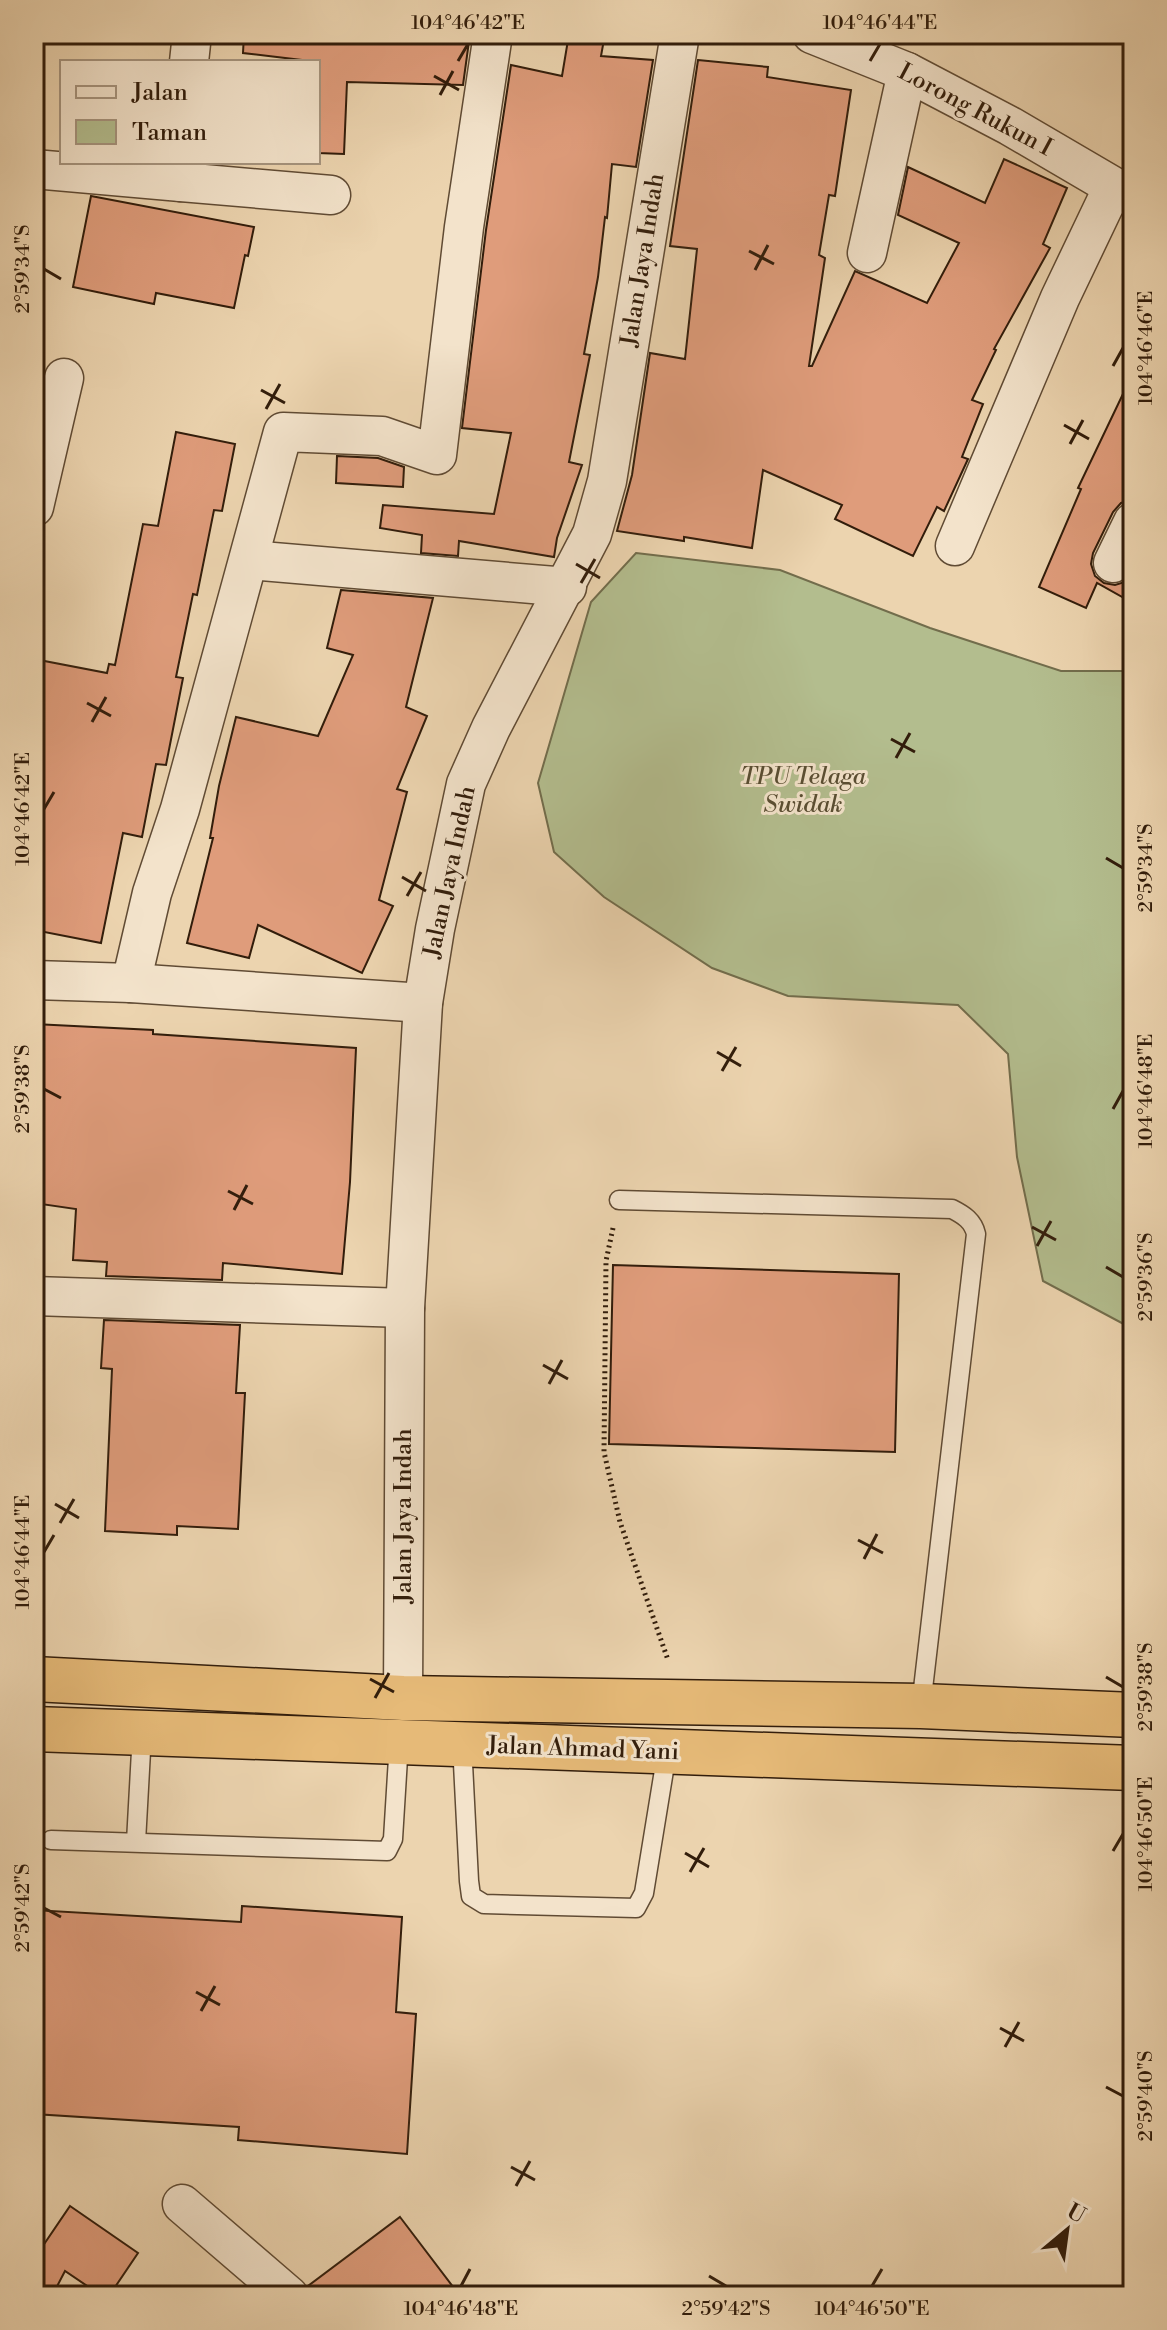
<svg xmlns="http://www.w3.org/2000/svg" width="1167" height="2330" font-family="'Libre Bodoni',serif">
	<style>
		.green { fill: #b3bd8e; stroke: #726d4c; stroke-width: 2 }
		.building { fill: #df9c7b; stroke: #321d0b; stroke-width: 2 }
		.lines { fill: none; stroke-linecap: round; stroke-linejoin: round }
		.lane-casing { stroke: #604b34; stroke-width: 21 }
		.street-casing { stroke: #604b34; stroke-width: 41 }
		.highway-casing { stroke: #321d0b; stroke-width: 47 }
		.path { stroke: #321d0b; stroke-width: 5; stroke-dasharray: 2 4; stroke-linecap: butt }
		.lane { stroke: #f3e3cb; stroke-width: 18 }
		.street { stroke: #f3e3cb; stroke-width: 38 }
		.highway { stroke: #e6ba78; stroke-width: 44 }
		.ticks { fill: none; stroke: #321d0b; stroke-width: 3 }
		.labels { text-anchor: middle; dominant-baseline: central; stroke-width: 6; stroke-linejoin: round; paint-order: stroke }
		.street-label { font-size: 24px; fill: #321d0b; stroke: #f3e3cb }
		.park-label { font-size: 24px; font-style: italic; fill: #594d32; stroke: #f3e3cb }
		.neatline { fill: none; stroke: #321d0b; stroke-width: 3 }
		.ticks-label { font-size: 20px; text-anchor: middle; fill: #321d0b }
	</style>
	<rect width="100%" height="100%" fill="#ecd4af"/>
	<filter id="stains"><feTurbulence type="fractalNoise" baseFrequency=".0025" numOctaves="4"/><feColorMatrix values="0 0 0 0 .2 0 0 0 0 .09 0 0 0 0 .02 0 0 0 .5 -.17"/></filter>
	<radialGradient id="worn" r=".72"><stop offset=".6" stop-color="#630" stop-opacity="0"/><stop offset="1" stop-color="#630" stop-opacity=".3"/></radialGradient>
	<path class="green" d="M636,553L780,570L930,628L1061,671H1133V1329L1043,1281L1017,1157L1008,1054L958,1005L788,996L712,968L604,897L554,852L538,783L591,602Z"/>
	<g class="building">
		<path d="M244,34H470L463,85L347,82L344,154L318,153V62L243,53Z"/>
		<path d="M569,34H605L601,56L653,60L636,167L612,164L607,218L605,217L598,277L584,354L590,355L569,462L582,465L557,538L554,557L459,541L458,556L421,553L422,535L380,528L383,505L494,514L511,433L462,428L486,230L511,65L562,76Z"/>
		<path d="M698,60L768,67L767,77L851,90L835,196L829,195L819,255L825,258L809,366H812L855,271L927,303L959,243L898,215L908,167L985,203L1004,159L1067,188L1043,244L1050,248L994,349L996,350L972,400L983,404L962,457L968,459L944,511L937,507L913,556L835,519L842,505L763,470L752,548L684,537V541L617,531L632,475L650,353L685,359L697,249L670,246Z"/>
		<path d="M91,196L254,227L248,256L245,255L234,308L156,293L154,304L73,287Z"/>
		<path d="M1133,373V500L1121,503L1113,512L1093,553L1091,564L1095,576L1104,583L1115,585L1125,582L1133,572V603L1097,583L1086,608L1039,587L1081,489L1078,488Z"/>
		<path d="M176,432L235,444L222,511L214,510L197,595L193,594L176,677L183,678L166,765L156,764L142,837L123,833L101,943L34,930V659L107,673L109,664L115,665L143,524L158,526Z"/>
		<path d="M337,456L378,458L404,467L403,487L336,483Z"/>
		<path d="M341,590L433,598L406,707L427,716L397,789L407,792L379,900L393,906L362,973L258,925L249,958L187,943L213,838H210L219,786L236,717L318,736L353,655L327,648Z"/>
		<path d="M34,1024L153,1030V1034L356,1048L350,1182L342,1274L223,1263L222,1280L106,1276L107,1262L73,1260L76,1209L34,1203Z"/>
		<path d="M613,1265L899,1274L895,1452L609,1444Z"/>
		<path d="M104,1320L240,1325L236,1393H245L238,1529L177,1526V1535L105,1531L112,1369L101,1368Z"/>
		<path d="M242,1906L402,1917L396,2012L416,2014L407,2154L238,2140L239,2127L34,2114V1910L241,1922Z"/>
		<path d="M70,2206L138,2253L109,2296H102L65,2271L52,2296H34V2259Z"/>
		<path d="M400,2217L460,2296H310L308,2286Z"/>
	</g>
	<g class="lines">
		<g class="lane-casing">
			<g id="lane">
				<path d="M619,1200L952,1209C964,1215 973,1221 976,1234L921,1706"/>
				<path d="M462,1744L469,1881L471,1896L484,1904L636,1908L644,1893L667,1752"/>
				<path d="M51,1840L387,1851L393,1839L399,1742"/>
				<path d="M136,1842L142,1733"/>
			</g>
		</g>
		<g class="street-casing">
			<g id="street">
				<path d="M812,34L907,72L1010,126L1133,198"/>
				<path d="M189,62L192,34"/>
				<path d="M34,169L181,182L182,162"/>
				<path d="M181,182L331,195"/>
				<path d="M867,253L907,72"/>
				<path d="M34,507L64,378"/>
				<path d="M955,546L1060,298L1113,187"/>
				<path d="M249,560L567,587"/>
				<path d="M1113,563L1133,522"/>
				<path d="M34,980L131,983L423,1003"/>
				<path d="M131,983L152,893L180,809L283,432L382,436L437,455L464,227L493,34"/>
				<path d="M34,1296L405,1308"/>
				<path d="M403,1698L405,1308L423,1003L435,929L466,784L491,728L592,534L607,481L680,34"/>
				<path d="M182,2204L289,2296"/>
			</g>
		</g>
		<g class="highway-casing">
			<g id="highway">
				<path d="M34,1679L403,1698L921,1706L1133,1715"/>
				<path d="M34,1729L1133,1768"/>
			</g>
		</g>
		<path class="path" d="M613,1228L606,1261L604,1452L620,1522L668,1660"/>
		<use href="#lane" class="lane"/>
		<use href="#street" class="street"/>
		<use href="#highway" class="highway"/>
	</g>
	<path class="ticks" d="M458,61L468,44M870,61L880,44M434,76L459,90M440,95L453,71M749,251L774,264M44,269L61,279M755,270L768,245M1113,366L1123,348M261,390L285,403M266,409L280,384M1064,425L1089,439M1070,444L1083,420M576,564L600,578M581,583L595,559M87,703L111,716M92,722L106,697M891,739L915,752M896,758L910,733M44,809L54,792M1106,858L1123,868M402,877L426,891M407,896L421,872M717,1052L741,1066M722,1071L736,1047M44,1089L61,1098M1113,1109L1123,1091M228,1191L253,1204M234,1210L247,1185M1032,1227L1056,1240M1037,1246L1051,1221M1106,1267L1123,1277M543,1365L568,1379M549,1384L562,1360M55,1504L79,1518M60,1523L74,1499M858,1540L883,1553M44,1552L54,1535M864,1559L877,1534M1106,1677L1123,1687M370,1679L394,1692M375,1698L389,1673M1113,1851L1123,1834M685,1853L709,1867M690,1872L704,1848M44,1908L61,1917M196,1992L220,2005M201,2011L215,1986M1000,2028L1024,2041M1005,2047L1019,2022M1106,2087L1123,2096M511,2167L535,2180M516,2186L530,2161M709,2276L726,2286M461,2286L470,2269M872,2286L882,2269"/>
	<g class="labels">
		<g class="street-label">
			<text transform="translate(975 110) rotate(28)">Lorong Rukun I</text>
			<text transform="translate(643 260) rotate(-81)">Jalan Jaya Indah</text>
			<text transform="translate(450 872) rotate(-78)">Jalan Jaya Indah</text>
			<text transform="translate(404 1516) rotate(-90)">Jalan Jaya Indah</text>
			<text transform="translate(583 1749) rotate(2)">Jalan Ahmad Yani</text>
		</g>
		<g class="park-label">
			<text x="803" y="777">TPU Telaga<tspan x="803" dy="28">Swidak</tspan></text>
		</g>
	</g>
	<rect width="1167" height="2330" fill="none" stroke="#ecd4af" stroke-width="88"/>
	<rect x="60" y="60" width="260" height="104" fill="#f3e3cb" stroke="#a6947e" stroke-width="2"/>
	<rect x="76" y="86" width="40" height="12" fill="#f3e3cb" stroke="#a6947e" stroke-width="2"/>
	<text x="132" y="100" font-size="24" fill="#321d0b">Jalan</text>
	<rect x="76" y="120" width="40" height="24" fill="#b3bd8e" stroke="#a6947e" stroke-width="2"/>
	<text x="132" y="140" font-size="24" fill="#321d0b">Taman</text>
	<g transform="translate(1067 2230) rotate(29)" stroke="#f3e3cb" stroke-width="6" paint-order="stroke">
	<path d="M0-6L14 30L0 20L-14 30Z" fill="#321d0b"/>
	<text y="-12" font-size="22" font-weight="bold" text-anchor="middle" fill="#321d0b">U</text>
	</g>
	<rect x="44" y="44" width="1079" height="2242" class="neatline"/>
	<g class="ticks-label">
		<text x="468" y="29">104°46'42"E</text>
		<text x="880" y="29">104°46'44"E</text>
		<text transform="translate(22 269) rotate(-90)" y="7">2°59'34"S</text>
		<text transform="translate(1145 348) rotate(-90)" y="7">104°46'46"E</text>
		<text transform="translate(22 809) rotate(-90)" y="7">104°46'42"E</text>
		<text transform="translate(1145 868) rotate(-90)" y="7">2°59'34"S</text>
		<text transform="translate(22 1089) rotate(-90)" y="7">2°59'38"S</text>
		<text transform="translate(1145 1091) rotate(-90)" y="7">104°46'48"E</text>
		<text transform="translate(1145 1277) rotate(-90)" y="7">2°59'36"S</text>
		<text transform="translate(22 1552) rotate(-90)" y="7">104°46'44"E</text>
		<text transform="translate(1145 1687) rotate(-90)" y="7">2°59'38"S</text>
		<text transform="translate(1145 1834) rotate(-90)" y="7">104°46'50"E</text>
		<text transform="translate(22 1908) rotate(-90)" y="7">2°59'42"S</text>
		<text transform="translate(1145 2096) rotate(-90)" y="7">2°59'40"S</text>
		<text x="461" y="2315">104°46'48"E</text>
		<text x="726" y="2315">2°59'42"S</text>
		<text x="872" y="2315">104°46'50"E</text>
	</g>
	<rect width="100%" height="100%" filter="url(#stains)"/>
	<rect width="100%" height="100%" fill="url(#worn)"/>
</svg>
